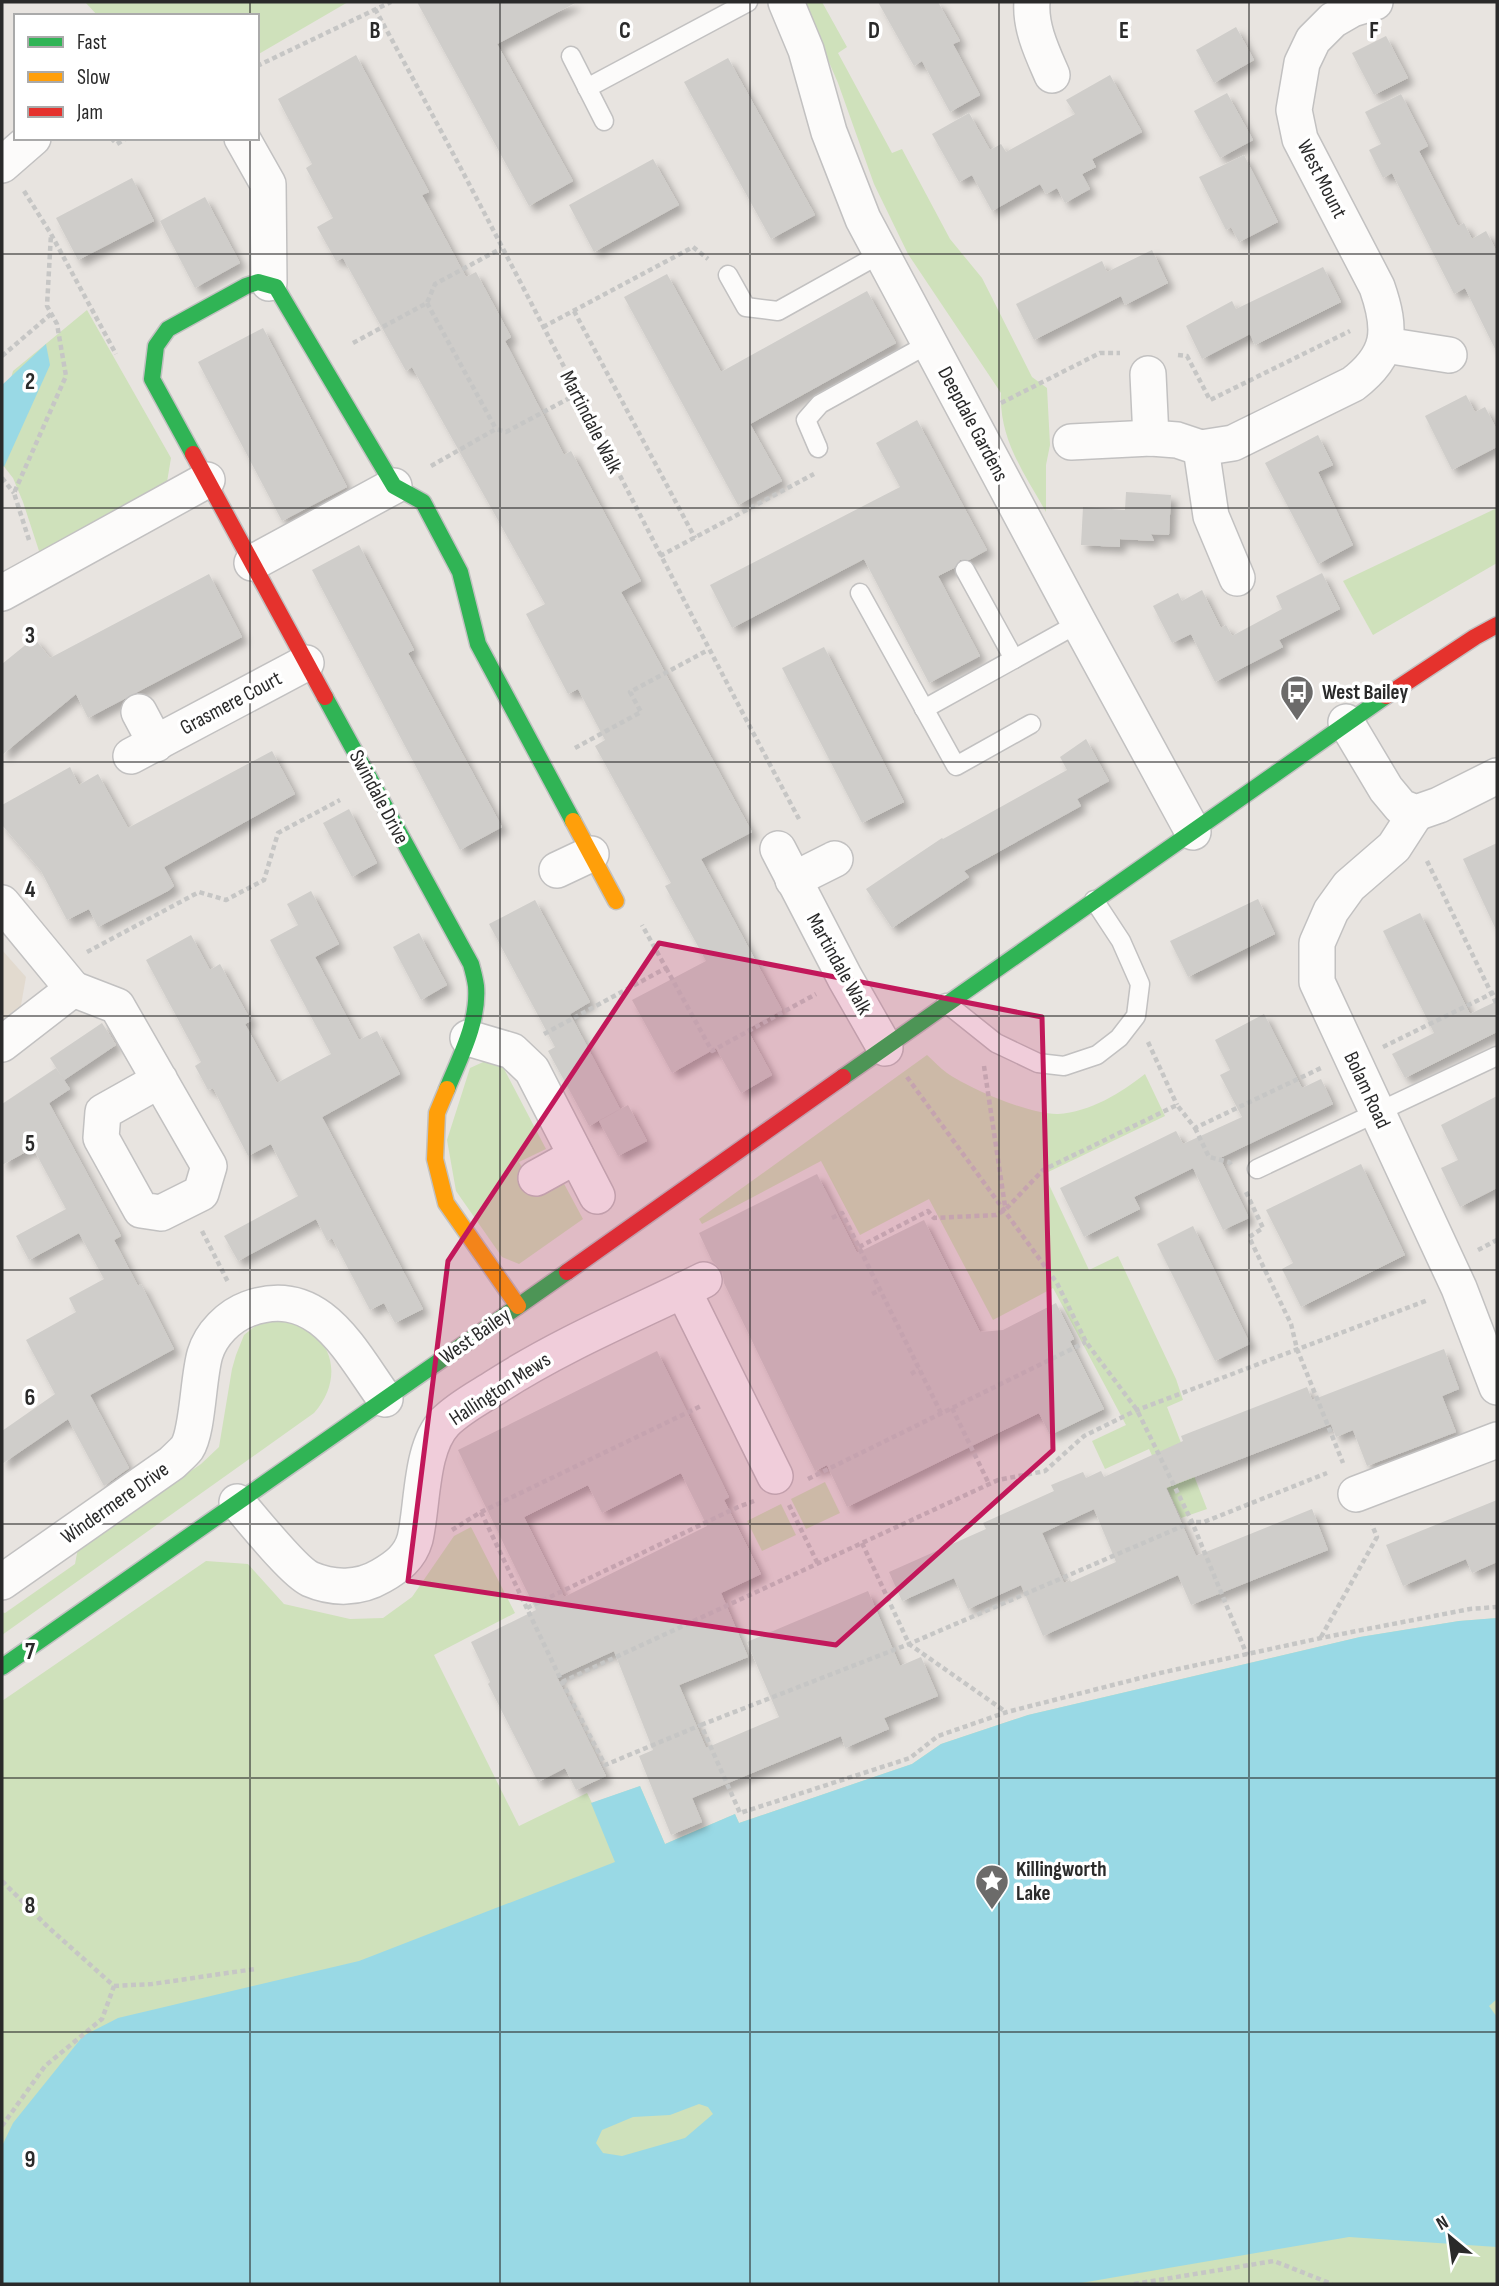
<svg xmlns="http://www.w3.org/2000/svg" width="1499" height="2286" font-family="'Sofia Sans Condensed',sans-serif">
	<style>
		.education { fill: #e2dacf }
		.green { fill: #cfe1bb }
		.water { fill: #99d9e5; fill-rule: evenodd }
		.building { fill: #cfcdca; fill-rule: evenodd; filter: url(#shadow) }
		.lines { fill: none; stroke-linecap: round; stroke-linejoin: round }
		.lane-casing { stroke: #c2c1c1; stroke-width: 21 }
		.street-casing { stroke: #c2c1c1; stroke-width: 38 }
		.fast-casing { stroke: #c2c1c1; stroke-width: 19 }
		.slow-casing { stroke: #c2c1c1; stroke-width: 19 }
		.jam-casing { stroke: #c2c1c1; stroke-width: 19 }
		.path { stroke: #c6c6c5; stroke-width: 4.5; stroke-dasharray: 5 3.5; stroke-linecap: butt }
		.lane { stroke: #fcfbfa; stroke-width: 18 }
		.street { stroke: #fcfbfa; stroke-width: 35 }
		.fast { stroke: #30b455; stroke-width: 16 }
		.slow { stroke: #ff9f0a; stroke-width: 16 }
		.jam { stroke: #e5322d; stroke-width: 16 }
		.marked { fill: #c2185b; fill-opacity: 0.2; stroke: #c2185b; stroke-width: 5; stroke-linejoin: round }
		.grid { fill: none; stroke: #2a2a2a; stroke-width: 2; stroke-opacity: 0.55 }
		.labels { text-anchor: middle; dominant-baseline: central; stroke-width: 7; stroke-linejoin: round; paint-order: stroke }
		.street-label { font-size: 21px; fill: #2a2a2a; stroke: #fff }
		.poi-label { font-size: 21px; font-weight: bold; fill: #2a2a2a; stroke: #fff; text-anchor: start }
		.grid-label { font-size: 23px; text-anchor: middle; font-weight: bold; fill: #2a2a2a; stroke: #fff; stroke-width: 7; stroke-linejoin: round; paint-order: stroke }
	</style>
	<defs>
		<filter id="shadow"><feDropShadow dx="6" dy="6" stdDeviation="3.5" flood-color="#0004"/></filter>
	</defs>
	<rect width="100%" height="100%" fill="#e8e4e0"/>
	<path class="education" d="M2,950L26,977L20,1011L2,1024Z"/>
	<g class="green">
		<path d="M85,2H348L257,55V16H98Z"/>
		<path d="M803,2H822L847,47L838,53L892,153L902,149L950,239L982,278L1032,377L1047,388L1050,445L1046,465V512C1024,473 999,439 1001,393L908,254L874,184L838,83Z"/>
		<path d="M87,310L171,458L166,488L41,557L23,502L13,478L2,464V397L7,392L13,371Z"/>
		<path d="M1497,508V563L1373,635L1343,581Z"/>
		<path d="M927,1055C934,1061 940,1068 947,1073C970,1089 1031,1115 1058,1114C1090,1112 1121,1093 1145,1074L1165,1116L1044,1174L1089,1270L1118,1256L1176,1379L1183,1400L1167,1407L1207,1509L1181,1518L1149,1449L1105,1469L1092,1441L1126,1425L1053,1288L993,1320L929,1199L860,1235L821,1161L702,1224L699,1219Z"/>
		<path d="M492,1058L503,1067L546,1149L519,1162L536,1194L562,1180L583,1219L519,1264L502,1257L456,1191L447,1140L470,1068Z"/>
		<path d="M273,1320C327,1321 350,1372 314,1413L2,1635V1612L5,1613L75,1564L78,1548L201,1464L219,1447L232,1369L236,1355L244,1335L259,1323Z"/>
		<path d="M825,1482L840,1513L806,1529L791,1499Z"/>
		<path d="M781,1504L796,1535L762,1551L747,1521Z"/>
		<path d="M471,1527L515,1613L434,1655L519,1826L587,1793L592,1803L640,1786L665,1844L735,1814L739,1823L912,1764L941,1744L1028,1715L1360,1637L1459,1621L1497,1618V2284H2V1701L206,1561L248,1564L284,1604L350,1619L383,1618L412,1597L454,1536Z"/>
	</g>
	<g class="water">
		<path d="M46,344L50,365L4,467L2,464V385Z"/>
		<path d="M1497,1618V1999L1489,2006L1497,2017V2247L1349,2237L1075,2284H2V2146L13,2123L83,2036L118,2018L359,1961L615,1862L591,1803L640,1786L665,1844L735,1814L739,1823L912,1764L941,1744L1028,1715L1360,1637L1459,1621ZM699,2104L708,2107L713,2114L685,2138L622,2156L603,2153L596,2143L602,2130L633,2117L670,2115Z"/>
	</g>
	<g class="building">
		<path d="M417,2H577L497,44L573,181L529,206Z"/>
		<path d="M878,2H938L960,41L953,44L980,95L950,112L922,61L914,66Z"/>
		<path d="M1236,27L1254,60L1214,83L1196,50Z"/>
		<path d="M1386,36L1408,78L1374,95L1352,53Z"/>
		<path d="M356,55L429,192L422,195L466,277L476,272L511,337L505,341L564,455L571,451L641,581L621,592L752,832L701,859L782,1010L747,1029L772,1075L741,1093L716,1048L672,1073L632,1000L706,961L665,886L671,883L595,746L605,740L578,689L568,694L526,614L545,604L412,367L406,371L343,258L336,261L317,227L333,218L306,168L312,164L278,99Z"/>
		<path d="M728,58L815,215L771,239L684,82Z"/>
		<path d="M1110,75L1142,132L1092,159L1096,167L1082,174L1090,189L1065,203L1057,188L1046,194L1040,184L992,211L972,175L959,182L932,134L969,113L990,150L1001,144L1006,152L1075,114L1066,100Z"/>
		<path d="M1227,93L1253,140L1220,158L1194,111Z"/>
		<path d="M1401,94L1428,146L1419,151L1458,226L1464,223L1472,239L1486,231L1497,252V353L1465,288L1454,294L1392,173L1383,178L1369,150L1381,144L1365,112Z"/>
		<path d="M1244,155L1278,222L1239,242L1231,227L1226,230L1199,177Z"/>
		<path d="M653,159L679,205L594,252L569,205Z"/>
		<path d="M132,178L154,221L78,260L56,218Z"/>
		<path d="M205,197L240,263L195,288L160,221Z"/>
		<path d="M1152,250L1168,283L1125,305L1121,296L1034,340L1016,304L1102,261L1107,272Z"/>
		<path d="M1323,267L1341,302L1255,345L1250,334L1202,359L1186,326L1232,301L1236,309Z"/>
		<path d="M667,274L721,372L867,291L896,343L750,424L782,481L738,505L624,297Z"/>
		<path d="M263,328L347,487L282,521L198,362Z"/>
		<path d="M1466,395L1475,412L1485,407L1497,430V447L1452,470L1425,416Z"/>
		<path d="M917,420L987,550L969,560H960L954,568L938,576L980,656L929,683L864,559L732,628L710,585L900,487L876,443Z"/>
		<path d="M1318,435L1333,465L1318,472L1353,545L1318,564L1265,463Z"/>
		<path d="M1126,492L1171,495L1169,535L1151,534L1154,541L1120,539V547L1081,545L1083,507L1125,510Z"/>
		<path d="M359,545L414,650L408,653L502,827L460,850L312,570Z"/>
		<path d="M1322,573L1340,609L1279,640L1283,647L1215,682L1191,634L1172,643L1153,606L1178,593L1182,601L1202,590L1221,628L1226,625L1232,636L1282,609L1276,596Z"/>
		<path d="M209,574L242,637L88,718L76,694L2,755V664L34,638L50,658Z"/>
		<path d="M824,647L904,802L862,823L782,668Z"/>
		<path d="M1086,739L1109,781L1077,799L1081,806L964,871L969,877L892,928L866,889L942,838L943,839L1067,770L1060,757Z"/>
		<path d="M272,751L295,794L164,867L174,886L168,891L98,927L89,909L67,920L41,871L2,825V805L70,767L79,785L98,774L128,828Z"/>
		<path d="M349,809L377,863L352,877L323,823Z"/>
		<path d="M1497,843V932L1463,859Z"/>
		<path d="M311,891L339,944L315,957L359,1040L377,1031L400,1074L322,1117L423,1309L395,1323L384,1303L370,1310L332,1238L327,1241L316,1219L238,1261L224,1236L298,1196L271,1144L248,1156L213,1088L208,1090L195,1066L201,1062L146,960L191,935L210,970L220,964L251,1021L245,1024L277,1083L331,1054L270,940L298,925L287,904Z"/>
		<path d="M1258,899L1275,934L1188,977L1170,941Z"/>
		<path d="M535,900L590,1002L570,1014L620,1109L589,1126L548,1051L555,1047L489,924Z"/>
		<path d="M1420,913L1470,1014L1497,1001V1032L1405,1078L1392,1054L1434,1033L1383,931Z"/>
		<path d="M419,933L447,985L421,1000L393,947Z"/>
		<path d="M1264,1014L1302,1088L1321,1079L1333,1104L1220,1158L1249,1218L1223,1230L1193,1168L1134,1197L1140,1209L1084,1237L1060,1188L1176,1131L1183,1144L1242,1117L1220,1075L1230,1070L1215,1040Z"/>
		<path d="M102,1023L116,1045L64,1080L50,1058Z"/>
		<path d="M56,1068L70,1089L49,1103L121,1236L114,1240L138,1286L141,1284L174,1349L90,1395L129,1468L104,1486L68,1419L2,1464V1431L55,1394L26,1340L76,1312L69,1298L104,1279L79,1233L29,1260L16,1236L66,1209L33,1148L2,1165V1104Z"/>
		<path d="M1497,1096V1188L1460,1207L1441,1168L1458,1160L1441,1125Z"/>
		<path d="M628,1105L647,1141L618,1156L599,1121Z"/>
		<path d="M1361,1164L1405,1255L1301,1307L1282,1269L1293,1263L1266,1210Z"/>
		<path d="M817,1174L857,1253L924,1220L980,1332L1003,1330L1056,1303L1074,1339L1070,1341L1104,1409L1050,1435L1039,1413L847,1507L827,1465L815,1471L724,1283L722,1271L712,1261L699,1233Z"/>
		<path d="M1193,1226L1250,1344L1215,1361L1157,1244Z"/>
		<path d="M1444,1349L1459,1389L1442,1396L1456,1432L1367,1466L1353,1430L1336,1437L1331,1424L1166,1488L1196,1556L1312,1509L1328,1550L1191,1605L1178,1575L1043,1636L1021,1585L968,1609L954,1578L902,1601L889,1572L986,1529L983,1523L1054,1491L1051,1485L1083,1472L1086,1478L1101,1471L1104,1477L1183,1441L1181,1436L1307,1387L1312,1400ZM1094,1509L1116,1562L1071,1582L1070,1580L1064,1583L1042,1533Z"/>
		<path d="M657,1351L729,1497L724,1500L761,1574L721,1593L748,1657L679,1685L706,1748L779,1717L747,1642L868,1591L900,1666L921,1657L938,1696L884,1718L889,1729L845,1748L841,1736L692,1798L702,1822L671,1835L639,1756L653,1750L614,1651L557,1677L606,1776L576,1790L565,1768L538,1782L488,1684L490,1682L471,1642L536,1610L458,1450ZM681,1473L707,1526L564,1597L524,1517L588,1485L602,1513Z"/>
		<path d="M1497,1500V1562L1472,1573L1466,1559L1403,1586L1386,1545Z"/>
	</g>
	<g class="lines">
		<g class="lane-casing">
			<g id="lane">
				<path d="M571,56L604,121"/>
				<path d="M587,88L748,2"/>
				<path d="M728,275L746,307L778,311L882,253"/>
				<path d="M818,448L806,420L820,404L930,343"/>
				<path d="M965,570L1014,659"/>
				<path d="M860,593L956,766L1031,724"/>
				<path d="M924,709L1079,623"/>
				<path d="M946,1003L996,1043L1038,1063L1064,1066L1097,1055L1119,1038L1136,1016L1140,984L1121,941L1094,900"/>
				<path d="M1257,1169L1497,1056"/>
			</g>
		</g>
		<g class="street-casing">
			<g id="street">
				<path d="M786,2L806,50L829,132L863,219L1079,623L1193,832"/>
				<path d="M1032,2C1030,27 1042,52 1052,75"/>
				<path d="M242,138L268,184L269,283"/>
				<path d="M2,165L33,138"/>
				<path d="M1385,345L1449,355"/>
				<path d="M1148,374L1151,438"/>
				<path d="M1071,442L1151,438L1177,440L1201,448L1233,443L1353,384C1391,355 1392,330 1377,287L1300,139L1294,110L1302,63L1313,40L1333,20L1352,9L1375,2"/>
				<path d="M1201,448L1211,516L1237,578"/>
				<path d="M252,563L394,486"/>
				<path d="M2,593L207,480"/>
				<path d="M139,712L156,744"/>
				<path d="M1346,722L1386,789L1401,807L1416,813L1439,805L1497,776"/>
				<path d="M131,756L306,663"/>
				<path d="M1416,813L1394,847L1349,886L1331,911L1317,943V982L1459,1288L1497,1387"/>
				<path d="M778,849L845,978L885,1048"/>
				<path d="M557,870L591,854"/>
				<path d="M793,880L835,859"/>
				<path d="M2,903L73,989L2,1044"/>
				<path d="M73,989L117,1006L209,1166L201,1193L161,1213L141,1210L101,1138L103,1112L160,1080"/>
				<path d="M468,1038L512,1051L532,1070L597,1196"/>
				<path d="M536,1178L576,1156"/>
				<path d="M683,1290L775,1476"/>
				<path d="M1356,1494L1497,1440"/>
				<path d="M237,1502C252,1519 293,1571 310,1579C333,1589 359,1589 381,1576C397,1567 410,1557 415,1539C423,1505 420,1448 445,1422C460,1407 480,1397 497,1386C562,1344 635,1314 704,1280"/>
				<path d="M2,1582L172,1463C177,1458 183,1453 187,1448C198,1431 198,1377 205,1354C211,1334 229,1316 248,1309C319,1283 350,1351 385,1399"/>
			</g>
		</g>
		<g class="fast-casing">
			<g id="fast">
				<path d="M193,454L152,379L156,346L168,329L246,286L258,282L276,287L394,486L423,502L460,572L478,644L573,821"/>
				<path d="M325,697L471,964C473,971 475,979 476,986C479,1022 460,1057 447,1089"/>
				<path d="M843,1077L1386,696"/>
				<path d="M2,1667L567,1272"/>
			</g>
		</g>
		<g class="slow-casing">
			<g id="slow">
				<path d="M573,821L616,901"/>
				<path d="M447,1089L437,1113L435,1159L446,1203L518,1306"/>
			</g>
		</g>
		<g class="jam-casing">
			<g id="jam">
				<path d="M193,454L325,697"/>
				<path d="M1386,696L1475,637L1497,625"/>
				<path d="M567,1272L843,1077"/>
			</g>
		</g>
		<g class="path">
			<path d="M375,9C522,276 655,551 799,819"/>
			<path d="M257,66L391,2"/>
			<path d="M111,138L117,144L127,138"/>
			<path d="M24,191L51,234L116,354"/>
			<path d="M427,303L496,429"/>
			<path d="M574,311L695,538"/>
			<path d="M543,327L693,247L708,259"/>
			<path d="M353,343L427,303L435,284L502,248"/>
			<path d="M1178,355L1187,356L1210,400L1350,331"/>
			<path d="M2,356L51,314"/>
			<path d="M1001,403L1100,353H1120"/>
			<path d="M431,466L496,429L506,432L577,394"/>
			<path d="M2,478L14,493"/>
			<path d="M29,540L14,493L66,376L57,324L47,306L51,234"/>
			<path d="M660,556L814,474"/>
			<path d="M575,748L641,712L630,692L708,650"/>
			<path d="M1427,861L1497,1005"/>
			<path d="M87,952L199,892L226,900L264,880L278,833L340,800"/>
			<path d="M666,968L712,1051L816,994"/>
			<path d="M544,1034L666,968L642,925"/>
			<path d="M1148,1042L1177,1105"/>
			<path d="M1383,1047L1497,991"/>
			<path d="M984,1066L1005,1206"/>
			<path d="M907,1077L1057,1283L1086,1342L1137,1410L1192,1522L1247,1655"/>
			<path d="M1195,1128L1209,1157L1229,1162L1231,1165"/>
			<path d="M1246,1192L1263,1228L1249,1237L1291,1324L1297,1349L1343,1463"/>
			<path d="M832,1218L842,1213L941,1413"/>
			<path d="M202,1231L228,1282"/>
			<path d="M859,1247L928,1211L934,1218L996,1215L1005,1210L1043,1170L1177,1105L1195,1128L1321,1068"/>
			<path d="M1478,1250L1497,1240"/>
			<path d="M872,1294L880,1290"/>
			<path d="M911,1374L919,1369"/>
			<path d="M952,1408L989,1484"/>
			<path d="M808,1479L1086,1342"/>
			<path d="M789,1505L818,1564"/>
			<path d="M481,1512L562,1682L605,1765L701,1725L740,1813L910,1758L938,1736L1007,1712L1160,1673L1321,1638L1470,1609L1497,1607"/>
			<path d="M452,1530L481,1512L701,1406"/>
			<path d="M862,1543L909,1644L1006,1712"/>
			<path d="M527,1608L738,1507L754,1501"/>
			<path d="M1321,1637L1377,1537L1372,1525"/>
			<path d="M562,1682L998,1480L1045,1471L1084,1436L1137,1410L1428,1300"/>
			<path d="M701,1725L909,1644L1192,1522H1204L1327,1473"/>
			<path d="M2,1881L48,1927L114,1986L102,2019L45,2066L2,2126"/>
			<path d="M114,1986L152,1984L255,1969"/>
			<path d="M1134,2284L1274,2261L1332,2284"/>
		</g>
		<use href="#lane" class="lane"/>
		<use href="#street" class="street"/>
		<use href="#fast" class="fast"/>
		<use href="#slow" class="slow"/>
		<use href="#jam" class="jam"/>
	</g>
	<path class="marked" d="M659,943L1042,1017L1053,1450L836,1645L408,1581L448,1261Z"/>
	<path class="grid" d="M250,2V16M500,2V2284M750,2V2284M999,2V2284M1249,2V2284M250,138V2284M2,254H1497M2,508H1497M2,762H1497M2,1016H1497M2,1270H1497M2,1524H1497M2,1778H1497M2,2032H1497"/>
	<defs>
		<g id="bus-pin" transform="scale(1.75)"><path d="M0 17L-7.5 6A9.5 9.5 0 1 1 7.5 6Z" fill="#6c6b6a" stroke="#fff"/><path d="M-5-6H5V4H4V6H2V4H-2V6H-4V4H-5ZM-3.5-4V0h7V-4ZM-3.5 1.2v1.5H-2V1.2ZM2 1.2v1.5H3.5V1.2Z" fill="#fff"/></g>
		<g id="sight-pin" transform="scale(1.75)"><path d="M0 17L-7.5 6A9.5 9.5 0 1 1 7.5 6Z" fill="#6c6b6a" stroke="#fff"/><path d="M0-6L1.8-2.2L6-1.7L2.9 1.2L3.7 5.4L0 3.3L-3.7 5.4L-2.9 1.2L-6-1.7L-1.8-2.2Z" fill="#fff"/></g>
	</defs>
	<g fill-rule="evenodd">
		<use href="#bus-pin" x="1297" y="692"/>
		<use href="#sight-pin" x="992" y="1881"/>
	</g>
	<g class="labels">
		<g class="street-label">
			<text transform="translate(1322 179) rotate(63)">West Mount</text>
			<text transform="translate(591 422) rotate(63)">Martindale Walk</text>
			<text transform="translate(973 424) rotate(62)">Deepdale Gardens</text>
			<text transform="translate(231 703) rotate(-28)">Grasmere Court</text>
			<text transform="translate(379 797) rotate(62)">Swindale Drive</text>
			<text transform="translate(839 964) rotate(61)">Martindale Walk</text>
			<text transform="translate(1367 1090) rotate(65)">Bolam Road</text>
			<text transform="translate(475 1336) rotate(-35)">West Bailey</text>
			<text transform="translate(500 1389) rotate(-33)">Hallington Mews</text>
			<text transform="translate(115 1503) rotate(-35)">Windermere Drive</text>
		</g>
		<g class="poi-label">
			<text x="1322" y="692">West Bailey</text>
			<text x="1016" y="1869">Killingworth<tspan x="1016" dy="24">Lake</tspan></text>
		</g>
	</g>
	<g class="grid-label">
		<text x="375" y="38">B</text>
		<text x="625" y="38">C</text>
		<text x="874" y="38">D</text>
		<text x="1124" y="38">E</text>
		<text x="1374" y="38">F</text>
		<text x="30" y="389">2</text>
		<text x="30" y="643">3</text>
		<text x="30" y="897">4</text>
		<text x="30" y="1151">5</text>
		<text x="30" y="1405">6</text>
		<text x="30" y="1659">7</text>
		<text x="30" y="1913">8</text>
		<text x="30" y="2167">9</text>
	</g>
	<rect width="1499" height="2286" fill="none" stroke="#2a2a2a" stroke-width="7"/>
	<rect x="14" y="14" width="245" height="126" fill="#ffffff" stroke="#aaaaaa" stroke-width="2"/>
	<rect x="28" y="37" width="35" height="10" fill="#30b455" stroke="#aaaaaa" stroke-width="2"/>
	<text x="77" y="49" font-size="21" fill="#2a2a2a">Fast</text>
	<rect x="28" y="72" width="35" height="10" fill="#ff9f0a" stroke="#aaaaaa" stroke-width="2"/>
	<text x="77" y="84" font-size="21" fill="#2a2a2a">Slow</text>
	<rect x="28" y="107" width="35" height="10" fill="#e5322d" stroke="#aaaaaa" stroke-width="2"/>
	<text x="77" y="119" font-size="21" fill="#2a2a2a">Jam</text>
	<g transform="translate(1450 2237) rotate(331)" stroke="#ffffff" stroke-width="5" paint-order="stroke">
	<path d="M0-5L12 26L0 18L-12 26Z" fill="#2a2a2a"/>
	<text y="-10" font-size="19" font-weight="bold" text-anchor="middle" fill="#2a2a2a">N</text>
	</g>
</svg>
